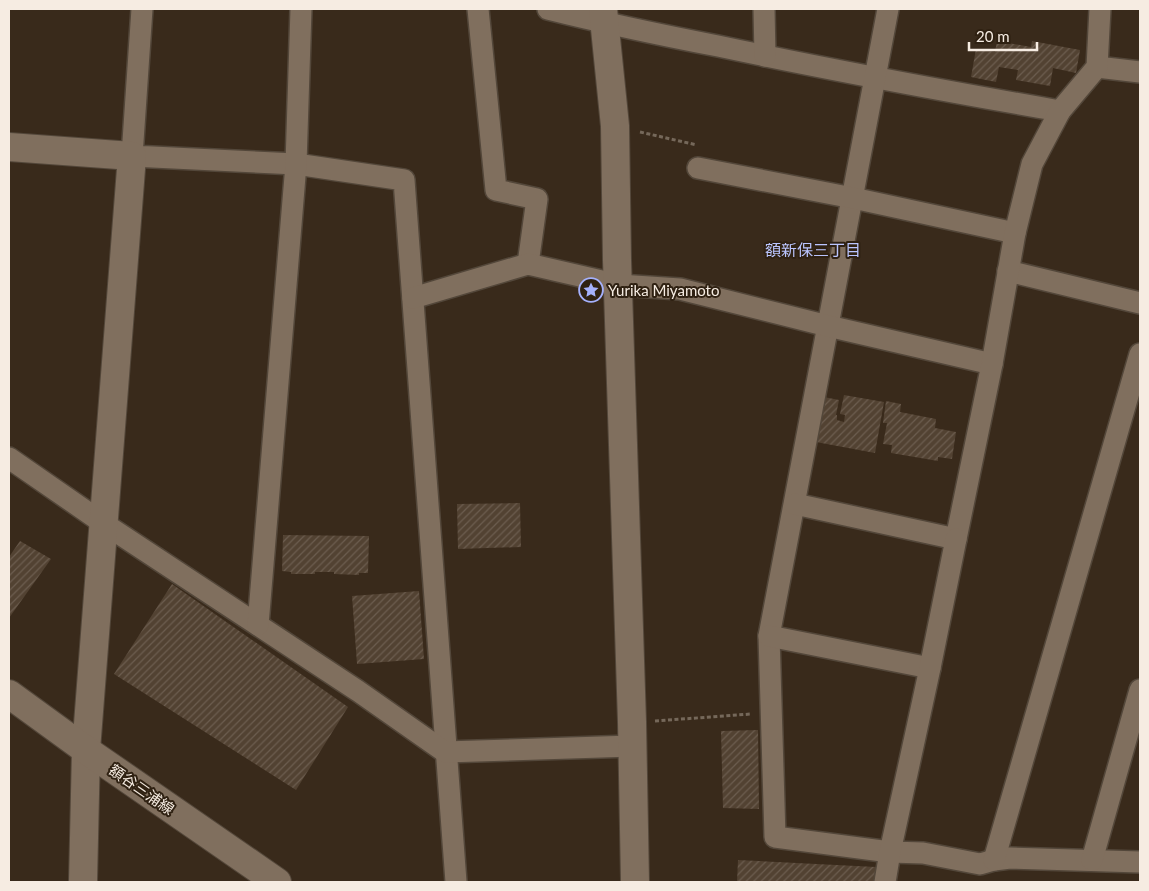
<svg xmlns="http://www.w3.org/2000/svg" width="1149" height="891" font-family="Lato,'Noto Sans JP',sans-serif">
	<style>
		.building { fill: url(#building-hatch) }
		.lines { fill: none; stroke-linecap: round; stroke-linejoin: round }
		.street-casing { stroke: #53473a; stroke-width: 24 }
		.secondary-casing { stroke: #53473a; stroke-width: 30 }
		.path { stroke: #75685a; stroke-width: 3; stroke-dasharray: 4 2.5; stroke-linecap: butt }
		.street { stroke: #806f5e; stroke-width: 21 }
		.secondary { stroke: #806f5e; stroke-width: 28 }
		.labels { text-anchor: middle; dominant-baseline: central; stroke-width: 4; stroke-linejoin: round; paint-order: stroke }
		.poi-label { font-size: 15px; fill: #f6ece2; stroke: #2f2112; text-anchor: start }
		.street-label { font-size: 15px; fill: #f6ece2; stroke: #2f2112 }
		.neighbourhood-label { font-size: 16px; fill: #bac4fd; stroke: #2f2112 }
	</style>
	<defs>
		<pattern id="building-hatch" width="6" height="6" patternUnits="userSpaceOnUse" patternTransform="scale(1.25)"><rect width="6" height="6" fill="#524232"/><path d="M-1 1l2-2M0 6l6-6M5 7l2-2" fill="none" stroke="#6c5d4f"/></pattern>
	</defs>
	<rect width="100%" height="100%" fill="#392a1b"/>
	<g class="building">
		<path d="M997,41L1031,47L1032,41L1080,50L1076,73L1053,68L1050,86L1016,80L1018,70L999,67L996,82L971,77L976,49L995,52Z"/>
		<path d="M844,395L884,402L875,453L816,442L821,416H822L823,411H822L824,397L839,400L836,415H837V420L844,422L845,415L840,414Z"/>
		<path d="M886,401L901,404L900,412L936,419L935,428L956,432L952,459L938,457V461L891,453L892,445L883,444L887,423H883Z"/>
		<path d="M520,503L521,547L458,549L457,504Z"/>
		<path d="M283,535L369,536L368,573H359V575L334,574V572H315V574H291V572L282,571Z"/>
		<path d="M20,541L51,559L9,618V557Z"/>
		<path d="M172,584L348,707L296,790L114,674Z"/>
		<path d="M419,591L424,659L357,664L352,596Z"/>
		<path d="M758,730L759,809L723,808L721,731Z"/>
		<path d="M738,860L876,867V882H737Z"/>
	</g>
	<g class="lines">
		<g class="street-casing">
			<g id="street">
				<path d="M142,9L132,156L296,164L404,180L456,882"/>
				<path d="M478,9L496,190L537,199L528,264"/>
				<path d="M548,9C604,23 661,35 718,46C831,70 945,91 1060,111"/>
				<path d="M764,9L765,56"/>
				<path d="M888,9L769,636L775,837L890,852L923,853L980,864L994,860L1010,858L1140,862"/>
				<path d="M1097,67L1140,72"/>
				<path d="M698,168L853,198L1015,233"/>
				<path d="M1008,271L1140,303"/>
				<path d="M413,298L528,264L619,285L680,289L828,326L992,364"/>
				<path d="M9,458L103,523L358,691L445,752L632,746"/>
				<path d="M795,504L956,539L992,364L1015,233L1032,164L1060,111L1097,67L1100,9"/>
				<path d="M258,625L296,164L301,9"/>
				<path d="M769,636L930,668"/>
				<path d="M994,860L1140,354"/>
				<path d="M1092,860L1140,690"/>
				<path d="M885,882L890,852L930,668L956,539"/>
			</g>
		</g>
		<g class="secondary-casing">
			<g id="secondary">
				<path d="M603,9L615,126L617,260L632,722L635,882"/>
				<path d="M9,147L132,156L86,750L83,882"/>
				<path d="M9,694L86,750L277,882"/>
			</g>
		</g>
		<g class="path">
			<path d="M640,132L697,145"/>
			<path d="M655,721L751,714"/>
		</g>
		<use href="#street" class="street"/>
		<use href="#secondary" class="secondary"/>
	</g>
	<defs>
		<g id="sight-ring" transform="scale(1.25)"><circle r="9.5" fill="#2f2112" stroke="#a5b1fc" stroke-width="1.5"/><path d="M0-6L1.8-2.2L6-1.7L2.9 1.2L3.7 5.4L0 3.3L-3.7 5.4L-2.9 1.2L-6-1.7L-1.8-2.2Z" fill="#a5b1fc"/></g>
	</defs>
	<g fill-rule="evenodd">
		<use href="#sight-ring" x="591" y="290"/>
	</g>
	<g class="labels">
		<g class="poi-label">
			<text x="608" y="290">Yurika Miyamoto</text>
		</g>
		<g class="street-label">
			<text transform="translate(142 789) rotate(35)">額谷三浦線</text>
		</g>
		<g class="neighbourhood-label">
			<text x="813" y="249">額新保三丁目</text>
		</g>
	</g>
	<rect width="1149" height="891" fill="none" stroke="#f6ece2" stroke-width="20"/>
	<path d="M969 42v8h68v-8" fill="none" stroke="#f6ece2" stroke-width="2.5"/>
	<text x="976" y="42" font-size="15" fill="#f6ece2" stroke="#2f2112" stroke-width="4" paint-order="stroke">20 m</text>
</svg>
